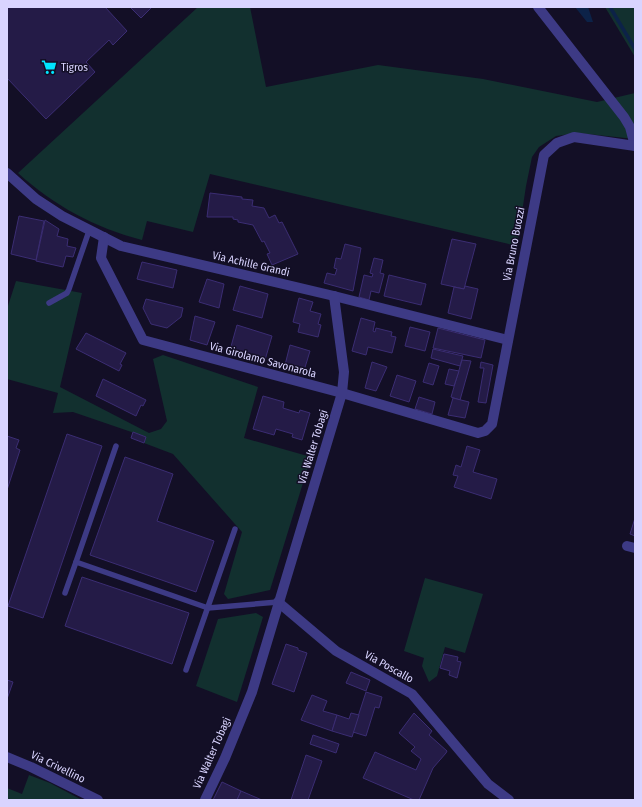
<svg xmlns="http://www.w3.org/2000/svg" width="642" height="807" font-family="'Fira Sans Condensed',sans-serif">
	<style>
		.green { fill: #12302f }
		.water { fill: #0c2248 }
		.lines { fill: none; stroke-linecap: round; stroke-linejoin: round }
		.stream { stroke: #0c2248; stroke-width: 3.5 }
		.building { fill: #241b47; stroke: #3b2d73 }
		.lane { stroke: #3d3a85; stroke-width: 5.5 }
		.street { stroke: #3d3a85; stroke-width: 10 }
		.labels { text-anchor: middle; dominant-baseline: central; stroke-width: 3; stroke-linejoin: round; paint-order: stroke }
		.poi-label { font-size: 11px; fill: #d9d4ff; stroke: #130f26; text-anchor: start }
		.street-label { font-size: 11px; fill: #d9d4ff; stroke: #130f26 }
	</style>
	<rect width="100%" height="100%" fill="#130f26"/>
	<g class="green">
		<path d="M198,7H250L266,87L378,65L483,79L597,102L635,93V139L578,133L556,136L539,147L532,157L526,186L517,246L210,174L193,232L147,221L142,240C95,228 53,205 18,173Z"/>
		<path d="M605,7H635V57Z"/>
		<path d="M16,281L82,293L60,387L149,433L161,429L167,421L153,359L163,355L258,387L244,438L311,457L270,590L228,599L224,594L242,532L173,454L144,443L146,437L73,412L53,413L58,393L7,379V309Z"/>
		<path d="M425,578L483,594L465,653L445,647L437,676L429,682L422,666L424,658L404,651Z"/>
		<path d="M256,613L263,617L237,702L196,686L218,619Z"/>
		<path d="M29,775L50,783L82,800H7V788L22,794Z"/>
	</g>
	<path class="water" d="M575,7H588L593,22H587Z"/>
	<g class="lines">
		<path class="stream" d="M610,7L635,49"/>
	</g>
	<g class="building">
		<path d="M7,7H105L127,31L113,45L109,40L86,62L95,72L46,119L7,78Z"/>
		<path d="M130,7H152L141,18Z"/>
		<path d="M210,193L242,197V199L253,200L252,206L264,208L269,218L275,215L279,223L282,222L298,254L272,265L267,254L270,253L264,241L262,242L253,225L238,222V220L233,219V217H207Z"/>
		<path d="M19,216L44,221L36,260L11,254Z"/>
		<path d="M45,220L59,229L57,236L68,239L67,246L76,248L73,257L66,256L63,267L36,261Z"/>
		<path d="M452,239L476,244L464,289L441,284Z"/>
		<path d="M345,244L361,248L353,291L324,283L327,273L335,275L337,269L334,268L336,258L341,259Z"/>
		<path d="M374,258L383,260L380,273L384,274L379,293L371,291L369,300L359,297L364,275L372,277L373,274L370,273Z"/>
		<path d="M142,262L177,270L173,288L137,279Z"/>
		<path d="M389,275L426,284L421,305L384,296Z"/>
		<path d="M207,279L224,284L219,308L199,302Z"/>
		<path d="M240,286L268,294L262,318L233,310Z"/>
		<path d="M465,286L478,289L471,319L448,313L454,287L464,289Z"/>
		<path d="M299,298L313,302L310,311L321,314L318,324L321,325L318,337L298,332L300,324L293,322Z"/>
		<path d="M146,299L183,308L181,317L167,328L151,324L143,308Z"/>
		<path d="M195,316L215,322L207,345L190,340Z"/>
		<path d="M361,318L375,322L373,331L375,332L376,328L392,332L391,336L396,337L392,353L368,347L366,355L352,351Z"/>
		<path d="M237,325L272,336L265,360L230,350Z"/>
		<path d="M410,327L430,332L425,351L405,346Z"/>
		<path d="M438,328L485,340L481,358L433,348Z"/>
		<path d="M86,333L126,353L120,364L122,365L119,371L76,349Z"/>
		<path d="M290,345L310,351L303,374L284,369Z"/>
		<path d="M433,349L463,356L460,366L431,358Z"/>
		<path d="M462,360L471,361L460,400L451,397Z"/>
		<path d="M372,362L387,367L376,391L365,388Z"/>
		<path d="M481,362L493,365L486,403L478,402L484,368H480Z"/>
		<path d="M429,363L439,366L433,385L423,382Z"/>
		<path d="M449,369L459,371L454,386L445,384Z"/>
		<path d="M397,375L416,381L409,402L390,396Z"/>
		<path d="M103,379L146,400L143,406L141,405L136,416L96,396Z"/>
		<path d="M263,396L284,402L283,408L299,413L300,410L310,413L302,440L292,437L293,434L276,429L274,435L253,429Z"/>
		<path d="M419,397L435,402L432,414L415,409Z"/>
		<path d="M453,398L469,402L465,418L448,415Z"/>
		<path d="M133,432L146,437L144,443L131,438Z"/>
		<path d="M67,434L102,446L43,618L8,606Z"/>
		<path d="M7,436L19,440L16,448L20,450L7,490Z"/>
		<path d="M467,446L480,450L473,472L497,479L491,499L454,487L458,476L453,475L456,465L461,467Z"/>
		<path d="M125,457L173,474L157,521L214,541L196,592L90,555Z"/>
		<path d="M635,518V536L630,534Z"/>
		<path d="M82,577L189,613L172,664L65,626Z"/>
		<path d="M286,644L298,648V650L307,653L294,692L272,684Z"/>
		<path d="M444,654L458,657L457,661L461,662L457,678L449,675L450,671L440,668Z"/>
		<path d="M351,672L370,680L366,691L346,683Z"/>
		<path d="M7,680L13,682L7,699Z"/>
		<path d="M366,692L382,697L379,708L375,707L366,736L353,732Z"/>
		<path d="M312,695L327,701L323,711L337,715L332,731L301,720Z"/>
		<path d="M351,713L359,715L352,737L332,731L337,715L349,719Z"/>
		<path d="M414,713L432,731L429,735L447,751L446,753L433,768L419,800H414L363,778L375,752L416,770L421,759L411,751L415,747L399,733Z"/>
		<path d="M313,735L339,744L336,753L310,744Z"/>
		<path d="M306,755L322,761L308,800H291Z"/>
		<path d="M222,782L241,791L237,800H213Z"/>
		<path d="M241,791L262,800H237Z"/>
	</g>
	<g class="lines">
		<g class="lane">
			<path d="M49,303L67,293L69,289L89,231"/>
			<path d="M116,446L76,562L208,608L278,602"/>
			<path d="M65,593L76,562"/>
			<path d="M186,670L235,529"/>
		</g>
		<g class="street">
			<path d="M538,7L624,117L630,127L635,146"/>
			<path d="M7,173L36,199L62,216L121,246L334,296L508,340"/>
			<path d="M104,237L101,258L143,340L342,393L478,433L485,431L492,424L544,155L557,143L574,137L635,146"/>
			<path d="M627,546L635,548"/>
			<path d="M278,602L336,651L412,694L488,784L509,800"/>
			<path d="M7,757L31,767L98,800"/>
			<path d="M205,800L225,758L252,692L342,393L344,372L334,296"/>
		</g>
	</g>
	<defs>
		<g id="supermarket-bare" transform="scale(1.2)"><path d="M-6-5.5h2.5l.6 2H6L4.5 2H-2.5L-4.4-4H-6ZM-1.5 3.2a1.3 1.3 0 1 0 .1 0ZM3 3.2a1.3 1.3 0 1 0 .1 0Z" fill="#00e5ff" stroke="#130f26" stroke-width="2.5" paint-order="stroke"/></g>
	</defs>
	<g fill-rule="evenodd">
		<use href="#supermarket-bare" x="49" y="67"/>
	</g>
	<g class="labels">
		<g class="poi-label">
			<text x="61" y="67">Tigros</text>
		</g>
		<g class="street-label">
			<text transform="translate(514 244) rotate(-79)">Via Bruno Buozzi</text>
			<text transform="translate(251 264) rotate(13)">Via Achille Grandi</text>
			<text transform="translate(263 360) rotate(15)">Via Girolamo Savonarola</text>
			<text transform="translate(313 447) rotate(-73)">Via Walter Tobagi</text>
			<text transform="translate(389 667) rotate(29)">Via Poscallo</text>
			<text transform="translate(212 753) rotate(-66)">Via Walter Tobagi</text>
			<text transform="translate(58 767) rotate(26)">Via Crivellino</text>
		</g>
	</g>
	<rect width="642" height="807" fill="none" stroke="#d9d4ff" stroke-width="16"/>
</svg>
